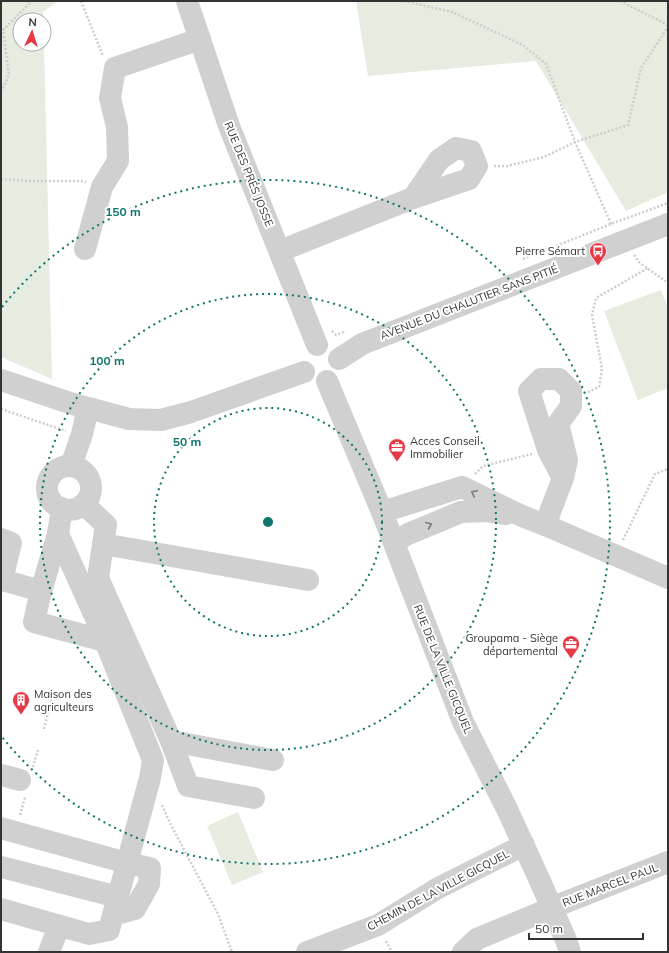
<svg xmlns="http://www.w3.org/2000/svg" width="669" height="953" font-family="Mulish,sans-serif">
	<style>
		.green { fill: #e6ecdf }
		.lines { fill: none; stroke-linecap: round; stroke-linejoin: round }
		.path { stroke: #cdcdcd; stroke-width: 2.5; stroke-dasharray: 2 2; stroke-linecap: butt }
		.minor { stroke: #d0d0d0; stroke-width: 22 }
		.oneway { stroke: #7a7a7a }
		.ring { fill: none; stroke: #0f766e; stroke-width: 2; stroke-dasharray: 2 4 }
		.labels { text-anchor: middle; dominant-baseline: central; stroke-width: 4; stroke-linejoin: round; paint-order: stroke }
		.street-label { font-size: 11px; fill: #333; stroke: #fff }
		.poi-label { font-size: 11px; fill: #333; stroke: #fff; text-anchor: end }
		.centre { fill: #0f766e; stroke: #fff; stroke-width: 2 }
		.ring-label { font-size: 12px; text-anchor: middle; font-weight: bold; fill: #0f766e; stroke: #fff; stroke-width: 4; stroke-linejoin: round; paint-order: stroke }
	</style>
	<rect width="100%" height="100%" fill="#fff"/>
	<g class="green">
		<path d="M1,1H58L43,12V20H20V44H44L52,379L1,357Z"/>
		<path d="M356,1H668V192L626,211L536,61L368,76Z"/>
		<path d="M661,290L668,309V388L638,400L604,311Z"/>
		<path d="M238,812L263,872L232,885L207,826Z"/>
	</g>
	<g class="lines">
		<g class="path">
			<path d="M81,1L103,56"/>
			<path d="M404,1L452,12L523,45L546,64L575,142L612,226"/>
			<path d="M620,1L668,25"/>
			<path d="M1,92L9,75L3,30L32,1"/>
			<path d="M494,166H507L544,157L575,142L628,125L641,68L668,27"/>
			<path d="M1,179L28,181H83L86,182"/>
			<path d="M634,255L640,263L668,283"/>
			<path d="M523,259L611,224L668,203"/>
			<path d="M332,331L336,335L346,331"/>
			<path d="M588,392L599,387L602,369L592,315L596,298L648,268"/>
			<path d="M1,409L66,431"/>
			<path d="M475,474L483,466L532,454"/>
			<path d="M623,540L655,474L668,469"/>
			<path d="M44,729L52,698"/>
			<path d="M33,767L38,750"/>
			<path d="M162,805L170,823L218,914L232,952"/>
			<path d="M20,815L25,797"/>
			<path d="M386,941L392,952"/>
		</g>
		<g class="minor">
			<path d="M187,1L229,126L317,345"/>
			<path d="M85,249L102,187L118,161L117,127L110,98L115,68L200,39"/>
			<path d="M280,251L413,198L469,179L477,166L471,151L456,148L439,160L413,198"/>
			<path d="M339,359L362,344L668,224"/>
			<path d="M1,380L73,404L129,419L161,420L191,412L304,372"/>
			<path d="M327,381L382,512L463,722L507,809L540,881L566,940L570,952"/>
			<path d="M71,466L82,434L88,408"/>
			<circle cx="69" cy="488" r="22"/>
			<path d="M82,505L89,509L106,525L103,544"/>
			<path d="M382,512L462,487L522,516L545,525L668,578"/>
			<path d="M545,525L563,478L548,450L529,391L541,379H559L571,391V406L558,424L567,460L563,478"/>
			<path d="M1,539L11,543L2,580H1"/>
			<path d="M394,542L408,534L461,512L486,511L506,514"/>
			<path d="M2,580L41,591L34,622L105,641"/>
			<path d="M41,591L58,534"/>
			<path d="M171,741L273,760"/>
			<path d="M1,775L20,780"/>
			<path d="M254,798L188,786L171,741L98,578L103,544L308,580"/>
			<path d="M1,828L127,863L150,868L149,884L135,909L113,915"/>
			<path d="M1,867L118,897"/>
			<path d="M1,909L89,934L109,930L150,778L153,760L97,621L58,534L62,508"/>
			<path d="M49,952L59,926"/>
			<path d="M307,952L378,925L438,888L524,845"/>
			<path d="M463,952L477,939L561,904L668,862"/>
		</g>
	</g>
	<defs><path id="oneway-chevron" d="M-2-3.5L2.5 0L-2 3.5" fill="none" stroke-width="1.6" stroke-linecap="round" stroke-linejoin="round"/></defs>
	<g class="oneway">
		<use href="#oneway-chevron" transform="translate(474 493) rotate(-154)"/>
		<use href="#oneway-chevron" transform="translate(429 525) rotate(-23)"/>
	</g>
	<g class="ring">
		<circle cx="268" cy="522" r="114"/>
		<circle cx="268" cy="522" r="228"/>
		<path d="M2 307A342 342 0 1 1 2 737"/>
	</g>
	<defs>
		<g id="bus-pin" transform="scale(0.9)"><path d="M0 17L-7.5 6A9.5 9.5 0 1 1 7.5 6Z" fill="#e63946" stroke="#fff"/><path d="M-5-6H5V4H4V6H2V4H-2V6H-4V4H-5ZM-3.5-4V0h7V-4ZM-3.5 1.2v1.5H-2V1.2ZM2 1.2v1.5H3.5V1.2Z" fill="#fff"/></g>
		<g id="office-pin" transform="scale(0.9)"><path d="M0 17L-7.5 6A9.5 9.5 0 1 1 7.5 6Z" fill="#e63946" stroke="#fff"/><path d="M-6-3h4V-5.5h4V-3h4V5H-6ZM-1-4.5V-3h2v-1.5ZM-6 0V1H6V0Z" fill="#fff"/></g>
		<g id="building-pin" transform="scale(0.9)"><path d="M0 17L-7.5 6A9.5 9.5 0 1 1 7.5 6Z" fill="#e63946" stroke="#fff"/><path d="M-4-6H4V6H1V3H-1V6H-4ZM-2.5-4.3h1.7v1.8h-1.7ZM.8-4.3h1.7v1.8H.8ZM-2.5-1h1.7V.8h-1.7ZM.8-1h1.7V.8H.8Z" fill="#fff"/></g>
	</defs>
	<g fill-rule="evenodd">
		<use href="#bus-pin" x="598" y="251"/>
		<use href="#office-pin" x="397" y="447"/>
		<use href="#office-pin" x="571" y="644"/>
		<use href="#building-pin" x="21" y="700"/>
	</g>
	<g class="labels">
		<g class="street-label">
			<text transform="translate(249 174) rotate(68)">RUE DES PRÉS JOSSE</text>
			<text transform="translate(469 302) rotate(-21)">AVENUE DU CHALUTIER SANS PITIÉ</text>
			<text transform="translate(443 669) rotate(68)">RUE DE LA VILLE GICQUEL</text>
			<text transform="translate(610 885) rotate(-21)">RUE MARCEL PAUL</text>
			<text transform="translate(438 890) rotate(-28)">CHEMIN DE LA VILLE GICQUEL</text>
		</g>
		<g class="poi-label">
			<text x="585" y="251">Pierre Sémart</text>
			<text x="410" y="441" text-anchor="start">Acces Conseil<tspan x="410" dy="13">Immobilier</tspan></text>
			<text x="558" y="638">Groupama - Siège<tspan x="558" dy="13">départemental</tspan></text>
			<text x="34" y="694" text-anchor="start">Maison des<tspan x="34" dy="13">agriculteurs</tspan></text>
		</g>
	</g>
	<circle cx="268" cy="522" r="6" class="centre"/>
	<g class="ring-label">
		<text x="123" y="216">150 m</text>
		<text x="107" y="365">100 m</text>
		<text x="187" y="446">50 m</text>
	</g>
	<rect width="669" height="953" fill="none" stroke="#333333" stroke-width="4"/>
	<g transform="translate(32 32) rotate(4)"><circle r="19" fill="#ffffff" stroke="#adadad"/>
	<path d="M0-3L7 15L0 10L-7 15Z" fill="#e63946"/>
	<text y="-6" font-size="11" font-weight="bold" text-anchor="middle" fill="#333333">N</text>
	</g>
	<path d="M529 933v6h114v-6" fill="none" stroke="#333333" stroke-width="2"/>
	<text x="535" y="933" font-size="12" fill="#333333" stroke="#ffffff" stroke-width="3" paint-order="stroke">50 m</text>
</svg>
